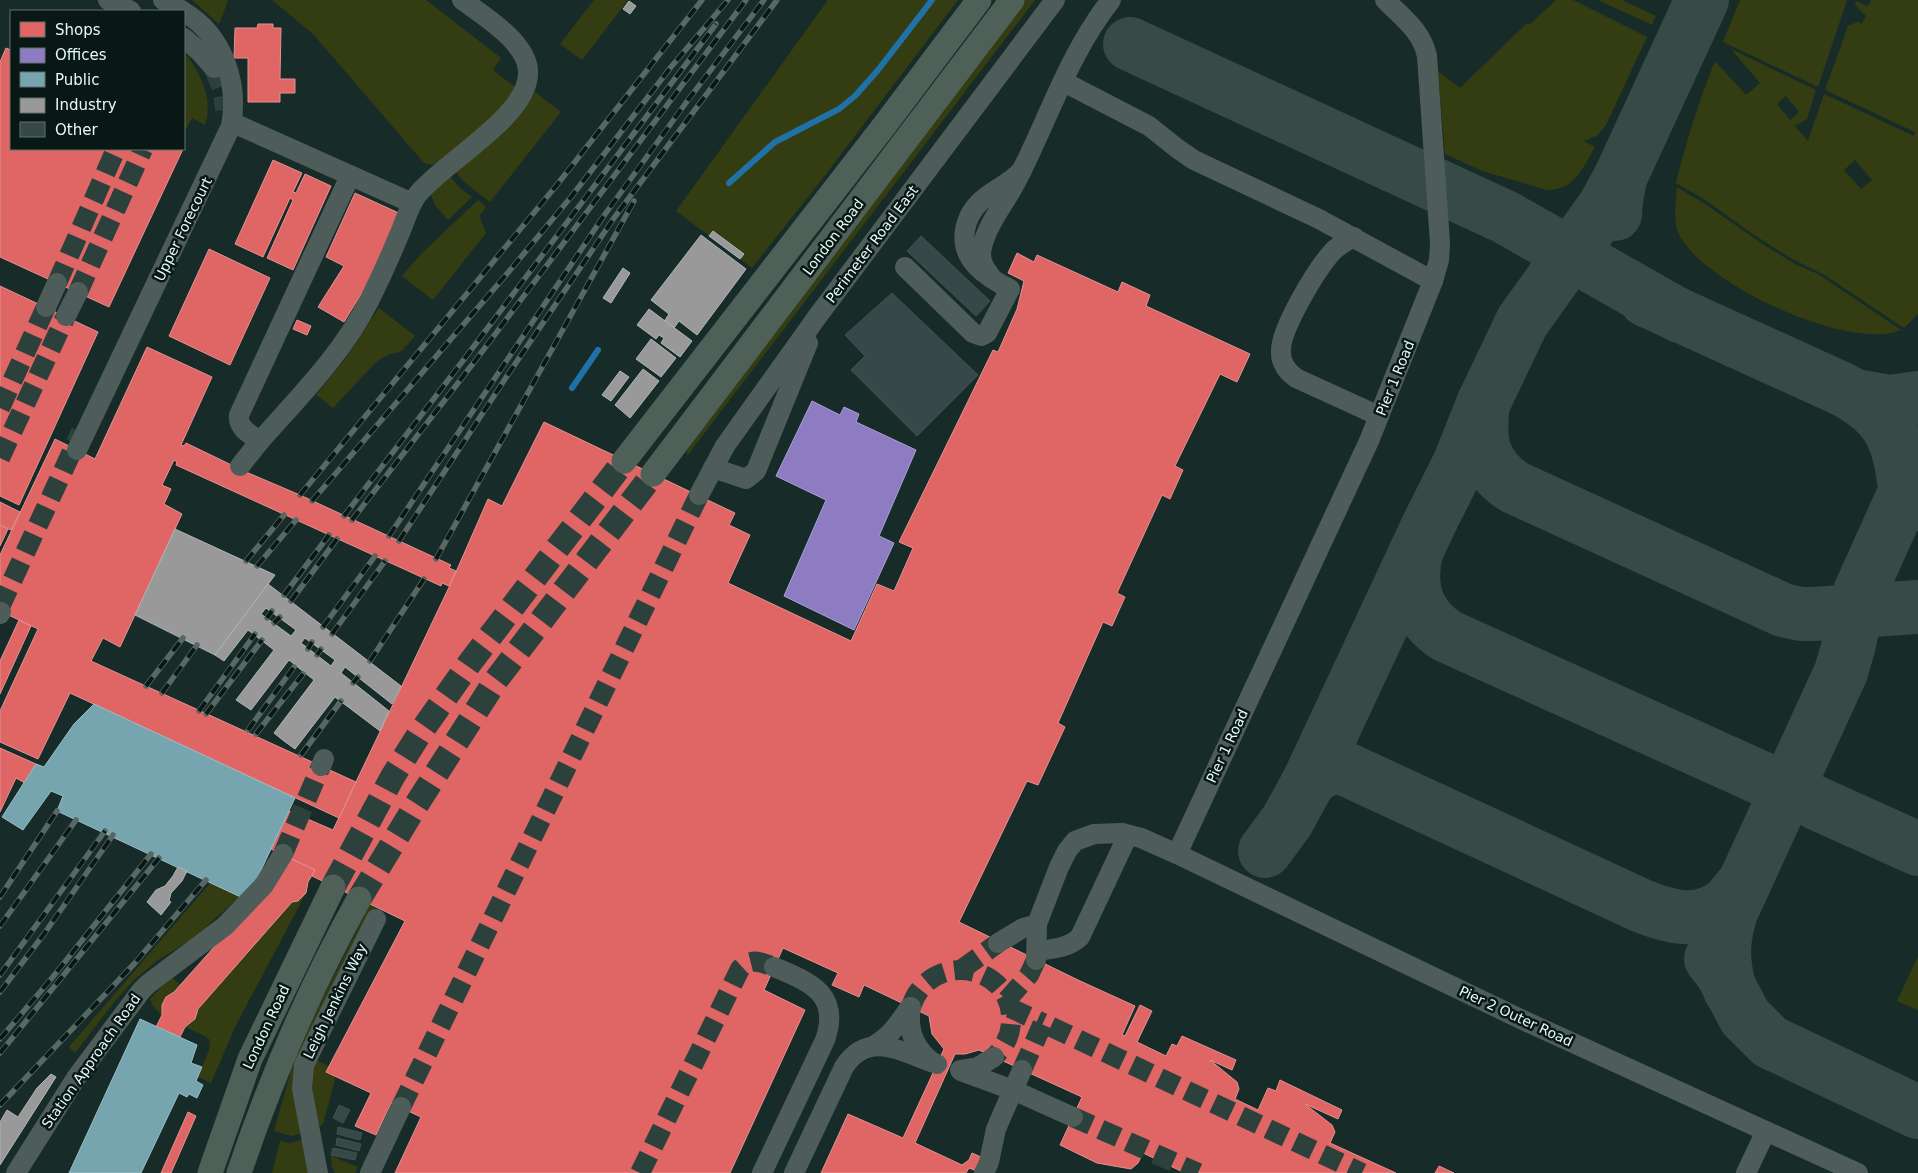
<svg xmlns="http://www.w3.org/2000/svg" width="1918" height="1173" font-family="'DejaVu Sans',sans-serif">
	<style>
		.green { fill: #343c12; fill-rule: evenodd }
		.shops { fill: #e06666; stroke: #e29291 }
		.offices { fill: #8e7cc3; stroke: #a8a2d2 }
		.public { fill: #76a5af; stroke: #98bec4 }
		.industry { fill: #999; stroke: #b0b6b5; fill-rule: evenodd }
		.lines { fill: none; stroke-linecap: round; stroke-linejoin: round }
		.stream { stroke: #2071a6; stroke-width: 6 }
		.taxiway { stroke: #384a46; stroke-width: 54 }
		.building { fill: #364847; stroke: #405150 }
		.minor-tunnel { stroke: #2c413c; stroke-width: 20; stroke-dasharray: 20 10; stroke-linecap: butt }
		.major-tunnel { stroke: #2c413c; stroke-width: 25; stroke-dasharray: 25 12; stroke-linecap: butt }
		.minor { stroke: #4f5d5a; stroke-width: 20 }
		.major { stroke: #4e6058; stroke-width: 25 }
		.rail-casing { stroke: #586864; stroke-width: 5.5 }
		.rail { stroke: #091815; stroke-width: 4; stroke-dasharray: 11; stroke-linecap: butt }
		.labels { text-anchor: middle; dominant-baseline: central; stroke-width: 5; stroke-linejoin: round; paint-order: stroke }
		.street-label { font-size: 14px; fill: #e6faf5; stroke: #091815 }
	</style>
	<rect width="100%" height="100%" fill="#172c28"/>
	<g class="green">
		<path d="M192,0H226L228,1L219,24Z"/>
		<path d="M272,0H426L501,58L493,70L515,87C498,118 465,140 438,163L431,165L424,163L313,34Z"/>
		<path d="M594,0H628L582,60L560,44Z"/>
		<path d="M828,0H958L823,178L752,268L676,211Z"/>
		<path d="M1024,0H1035L687,456V450Z"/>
		<path d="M1556,0H1573L1647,37L1606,125L1598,135L1584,141L1595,147C1582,168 1576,190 1547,190L1482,171L1445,154L1438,71L1460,88L1527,23L1529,25Z"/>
		<path d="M1598,0H1622L1656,16L1652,25Z"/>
		<path d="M1740,0H1847L1818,87L1723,42Z"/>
		<path d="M1871,0H1918V314L1904,328L1823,274L1794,260L1751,233L1704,199L1676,183C1686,141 1699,101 1715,61L1746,95L1760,83L1731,49L1816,90L1807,119L1795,126L1808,141L1824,94L1914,136L1915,132L1825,90L1848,26L1857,22L1862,24L1866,16L1855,5L1856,1L1868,6ZM1786,96L1799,112L1790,120L1777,104ZM1855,160L1872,180L1861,189L1844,170Z"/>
		<path d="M184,52C200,71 214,100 205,125L192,118L186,129L184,128Z"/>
		<path d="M535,92L561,112L490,202L463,181L453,169L525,107Z"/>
		<path d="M447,173L461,189L472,197L448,220L435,205L430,193Z"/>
		<path d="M1677,187L1705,204L1767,247L1797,265L1818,274L1901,330C1849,352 1700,283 1678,232C1673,219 1676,201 1677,187Z"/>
		<path d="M478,200L486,207L479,216L486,233L433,300L402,276L421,254Z"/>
		<path d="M379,308L415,336L402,351L388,355L376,362L333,408L316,395L345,359Z"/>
		<path d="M211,882L240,896L194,938L158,960L134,980L115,1001L75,1053L69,1047Z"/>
		<path d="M306,893L235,1027L211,1083L198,1077L209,1050L210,1040L205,1036L185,1027C193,1023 197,1017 198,1009L292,902L298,901Z"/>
		<path d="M370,905L376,907L309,1038L304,1133L291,1136L274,1131L298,1046Z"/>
		<path d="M1918,956V1010L1897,1001Z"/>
		<path d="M173,978L180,985L163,1002L162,1015L153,1006L150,999L161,987Z"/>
		<path d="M311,1058L329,1066L326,1072L336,1076L323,1124L315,1128L309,1091Z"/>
		<path d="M305,1139L310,1173H272L280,1141L290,1143Z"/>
		<path d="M331,1156L358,1167L355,1173H335L332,1167Z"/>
	</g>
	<g class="shops">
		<path d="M258,24H273V28H281L280,79H295V93H280V102H248V58H234L235,28H257Z"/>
		<path d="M6,48L11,50V149H183L109,307L0,257V62Z"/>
		<path d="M273,160L302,173L293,192L296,193L305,174L331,186L293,270L267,258L293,200L290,198L263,257L235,244Z"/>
		<path d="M355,193L401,214L371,278L344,322L318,307L344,266L326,257Z"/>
		<path d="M209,249L270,278L230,365L169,336Z"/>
		<path d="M1017,253L1034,262L1037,255L1118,292L1122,282L1150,295L1146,306L1250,354L1237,382L1220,374L1175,466L1183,470L1170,499L1162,495L1117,593L1125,597L1112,626L1103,622L1058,723L1065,727L1038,785L1027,781L959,922L1078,980L1135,1006L1122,1035L1125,1036L1140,1005L1152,1011L1137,1042L1166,1056L1172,1044L1177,1046L1182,1036L1236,1060L1232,1070L1210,1060L1237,1082L1239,1089L1235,1099L1258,1110L1268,1088L1276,1091L1280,1080L1342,1110L1338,1119L1305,1104L1332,1125L1335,1132L1330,1143L1396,1173H1185L1143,1153L1138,1163L1131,1169L1097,1163L1060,1145L1082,1097L979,1050L965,1054H955L915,1143L962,1165L969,1160L972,1153L981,1157L974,1170L969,1168L966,1173H821L848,1114L903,1138L944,1049L932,1034L929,1016L864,985L859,997L832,985L838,973L783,948L764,990L805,1010L730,1173H395L421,1117L391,1103L376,1135L355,1126L371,1093L326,1072L405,921L312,876L315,870L271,849L289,811L333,830L452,581L488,499L502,506L544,422L735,513L729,525L750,535L728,583L851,641L877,584L894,591L913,548L899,542L993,350L998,352L1017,309L1024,281L1008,273Z"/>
		<path d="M0,286L98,332L19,505L0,496Z"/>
		<path d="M297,320L311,326L307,335L293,329Z"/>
		<path d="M147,347L212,377L181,445L184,446L186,443L246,472L300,495L451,565L449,568L456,571L449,586L442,583L441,586L176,465L177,462L174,460L162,485L171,489L164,504L182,514L120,647L103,638L91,661L356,782L339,818L70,693L38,759L0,742V711L38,629L0,611V555L55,439L95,459Z"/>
		<path d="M0,502L20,512L11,530L0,525Z"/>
		<path d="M0,525L8,529L0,546Z"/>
		<path d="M19,620L31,626L0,694V661Z"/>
		<path d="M0,748L36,764L25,783L16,778L0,812Z"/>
		<path d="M287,857L315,870L308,882L306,893L298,901L292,902L198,1009L195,1019L185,1027L180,1037L156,1027L162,1015V1005L166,997L174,992L273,881Z"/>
		<path d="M188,1112L196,1116L171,1173H161Z"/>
		<path d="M1439,1166L1454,1173H1435Z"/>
	</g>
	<path class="offices" d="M812,401L840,415L844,407L859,414L856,422L916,450L879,536L894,543L854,630L784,596L826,500L776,476Z"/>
	<g class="public">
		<path d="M94,704L295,798L247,900L57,811L63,796L51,791L23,830L2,817L36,764L44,767L74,724Z"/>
		<path d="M140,1019L197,1045L191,1063L202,1067L196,1081L203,1085L197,1098L189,1094L187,1097L179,1093L141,1173H69Z"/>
	</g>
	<g class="industry">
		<path d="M629,1L636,6L630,14L623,9Z"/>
		<path d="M713,231L744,254L740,259L709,236Z"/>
		<path d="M701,235L746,269L697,335L679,321L674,328L665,320L669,314L651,300Z"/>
		<path d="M623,268L630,273L611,303L603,298Z"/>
		<path d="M649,309L692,341L680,357L661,343L664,338L659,335L656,339L637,325Z"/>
		<path d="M651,339L676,358L661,377L636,359Z"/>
		<path d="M643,369L659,381L630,418L615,405Z"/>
		<path d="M620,371L629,377L611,401L602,395Z"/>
		<path d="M175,529L275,575L215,655L135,615Z"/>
		<path d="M268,584L401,686L392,704L345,667L341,673L389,711L380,731L335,697L295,749L284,741L274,733L314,680L289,660L251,710L236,700L274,650L248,630L224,661L215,655ZM266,608L296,630L291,636L261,614ZM305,638L335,660L331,666L301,643Z"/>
		<path d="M178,867L187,871L182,881L171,893L169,901L171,902L161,915L147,902L156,890L165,886L173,876Z"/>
		<path d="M51,1074L56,1077L0,1165V1122L7,1110L18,1117L37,1088Z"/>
	</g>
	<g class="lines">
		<g class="stream">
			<path d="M729,183L775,142L839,109L855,96L878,70L932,0"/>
			<path d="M572,388L598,350"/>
		</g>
		<g class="taxiway">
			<path d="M1130,44L1505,217L1680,316"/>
			<path d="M1615,214L1616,200L1620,178L1702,0"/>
			<path d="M1646,300L1842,389C1899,418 1899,448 1908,506"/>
			<path d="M1856,396L1890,402L1918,398"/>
			<path d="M1483,404C1478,440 1482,466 1514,487L1783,610L1801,614H1813L1918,607"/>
			<path d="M1416,552C1408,587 1416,616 1447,636L1918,849"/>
			<path d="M1309,781C1321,770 1332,765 1348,770L1642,906C1669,917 1699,925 1725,905C1732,899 1737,891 1743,884"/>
			<path d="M1265,851L1287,821L1309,781L1429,524L1460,462L1483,404L1522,322L1604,207L1620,178"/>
			<path d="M1711,959L1722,973L1745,1017L1770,1042L1918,1112"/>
			<path d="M1730,990C1722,962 1722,940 1731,912L1841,672L1849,644L1860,592L1918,463"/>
		</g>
	</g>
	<g class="building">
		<path d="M921,236L990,301L976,316L907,251Z"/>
		<path d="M892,293L978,375L917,436L851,370L865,356L845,335Z"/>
		<path d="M339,1105L350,1110L343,1123L333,1118Z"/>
		<path d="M338,1127L362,1133L360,1140L337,1134Z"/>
		<path d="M337,1138L361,1144L359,1151L336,1145Z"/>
		<path d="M333,1148L357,1153L355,1160L331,1155Z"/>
	</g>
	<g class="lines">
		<g class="minor-tunnel">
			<path d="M214,68L223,91L225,110"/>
			<path d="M57,283L116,149"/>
			<path d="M78,292L143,149"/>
			<path d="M0,408L46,307"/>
			<path d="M0,458L66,316"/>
			<path d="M0,607L81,432"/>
			<path d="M283,854L321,766"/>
			<path d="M962,969L998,943"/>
			<path d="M1007,1000L1029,975L1036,960"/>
			<path d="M911,1007C929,949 1015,963 1011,1023C1010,1037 1004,1048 994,1057"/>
			<path d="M1010,1008L1043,1023"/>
			<path d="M1022,1070L1043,1023L1362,1173"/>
			<path d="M401,1107L699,495"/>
			<path d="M1073,1117L1198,1173"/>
			<path d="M640,1173L740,969C751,957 761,962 774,967"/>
		</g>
		<g class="major-tunnel">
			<path d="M333,887L393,776L418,736L469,664L624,461"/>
			<path d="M359,899L413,810L496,680L653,474"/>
		</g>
		<g class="minor">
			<path d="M108,0L131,11"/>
			<path d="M163,0L183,11"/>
			<path d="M1385,0C1402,17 1422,31 1427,56L1440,243L1439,260L1433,281"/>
			<path d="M184,38L200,52L214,68"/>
			<path d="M1064,82L1149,126L1178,149L1194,160L1319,219L1433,281L1369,441L1177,854"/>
			<path d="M240,126L412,203"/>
			<path d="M350,176L239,415C237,428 251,435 260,441C299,397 343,353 369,301C380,279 390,257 399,235C405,222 409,205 418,194C445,161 527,117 528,74C530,44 484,16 462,0"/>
			<path d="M1354,237C1346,241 1340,245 1334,250C1318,267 1279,330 1281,353C1281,364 1288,372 1296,378L1379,416"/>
			<path d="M905,267L973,333L981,336L987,333L1010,289C986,277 960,260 965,230C967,218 973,208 982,200C994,189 1011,183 1022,170"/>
			<path d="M990,275C983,267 979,258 982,247C988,222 1006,202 1017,180C1048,120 1069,53 1111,0"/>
			<path d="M46,307L57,283"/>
			<path d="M66,316L78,292"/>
			<path d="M77,450L231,126C239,83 223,35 184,12"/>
			<path d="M240,466L260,441"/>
			<path d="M713,468L746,479L756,471L808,343"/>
			<path d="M699,495L725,446L817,317L1055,0"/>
			<path d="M0,614L1,612"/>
			<path d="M321,766L324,759"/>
			<path d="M998,943L1023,928L1037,924"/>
			<path d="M1037,951C1052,949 1069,948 1080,937L1128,835"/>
			<path d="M1036,960L1037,924L1059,867L1067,851L1075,841L1094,834L1122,833L1141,838L1177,854L1527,1022L1858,1173"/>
			<path d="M911,1007C907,1029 914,1048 932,1062"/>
			<path d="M873,1046C890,1037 899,1023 910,1007"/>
			<path d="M960,1070L978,1067L994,1057"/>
			<path d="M1022,1070L1013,1090L1073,1117"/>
			<path d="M961,1071L1013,1090L996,1129L989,1162L984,1173"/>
			<path d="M16,1173L76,1078L141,991L148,984L225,926L264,885L283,854"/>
			<path d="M318,1173L302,1089L304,1065L376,919"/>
			<path d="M370,1173L401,1107"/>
			<path d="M762,1173L825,1040C841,994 810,982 774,967"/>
			<path d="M794,1173L844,1067C869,1029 903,1053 937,1064"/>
			<path d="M1746,1173L1766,1131"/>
		</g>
		<g class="major">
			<path d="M624,461L884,126L979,0"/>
			<path d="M653,474L1012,0"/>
			<path d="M210,1173L250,1059L333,887"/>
			<path d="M239,1173C271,1078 310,987 359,899"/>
		</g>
		<g class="rail-casing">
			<g id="rail">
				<path d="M300,495L556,186L702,0"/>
				<path d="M312,501L511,269L571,197L671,67L728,0"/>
				<path d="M344,516L465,358L716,24"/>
				<path d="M352,520L475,361L746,0"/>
				<path d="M389,536L603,217L688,100L764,0"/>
				<path d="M399,541L507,376L614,218L777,0"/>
				<path d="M436,559L634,201"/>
				<path d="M246,561L284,515"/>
				<path d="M257,566L296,520"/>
				<path d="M284,595L329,535"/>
				<path d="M291,601L337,539"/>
				<path d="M267,618L272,611"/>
				<path d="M274,623L280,617"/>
				<path d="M323,627L375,556"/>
				<path d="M332,634L385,561"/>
				<path d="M308,649L312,642"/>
				<path d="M317,655L321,649"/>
				<path d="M370,661L424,579"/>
				<path d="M353,683L358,677"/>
				<path d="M146,686L183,638"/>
				<path d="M162,693L197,645"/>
				<path d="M199,711L255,634"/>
				<path d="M206,714L262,640"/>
				<path d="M248,730L294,667"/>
				<path d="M256,734L303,674"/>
				<path d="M301,755L341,701"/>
				<path d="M0,897L57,811"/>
				<path d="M0,926L76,820"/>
				<path d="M0,975L105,831"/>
				<path d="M0,992L44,934L113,835"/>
				<path d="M0,1039L52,978L151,854"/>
				<path d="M0,1053L159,858"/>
				<path d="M0,1105L134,964L206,880"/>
			</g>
		</g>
		<use href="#rail" class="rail"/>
	</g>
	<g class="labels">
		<g class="street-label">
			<text transform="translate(183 229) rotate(-64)">Upper Forecourt</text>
			<text transform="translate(833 237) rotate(-53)">London Road</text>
			<text transform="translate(872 244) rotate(-53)">Perimeter Road East</text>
			<text transform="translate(1395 378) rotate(-68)">Pier 1 Road</text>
			<text transform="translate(1227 746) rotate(-65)">Pier 1 Road</text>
			<text transform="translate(335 1001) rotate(-64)">Leigh Jenkins Way</text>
			<text transform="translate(1516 1016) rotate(25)">Pier 2 Outer Road</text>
			<text transform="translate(266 1027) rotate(-65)">London Road</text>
			<text transform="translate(91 1061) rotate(-55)">Station Approach Road</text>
		</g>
	</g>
	<rect x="10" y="10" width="175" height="140" fill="#091815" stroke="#61726f"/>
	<rect x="20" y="22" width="25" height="15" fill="#e06666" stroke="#61726f"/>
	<text x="55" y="35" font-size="15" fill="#e6faf5">Shops</text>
	<rect x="20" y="48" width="25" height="15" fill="#8e7cc3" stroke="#61726f"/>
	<text x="55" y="60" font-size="15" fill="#e6faf5">Offices</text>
	<rect x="20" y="72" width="25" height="15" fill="#76a5af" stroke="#61726f"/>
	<text x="55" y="85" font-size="15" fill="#e6faf5">Public</text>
	<rect x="20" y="98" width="25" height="15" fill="#999999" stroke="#61726f"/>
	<text x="55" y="110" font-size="15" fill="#e6faf5">Industry</text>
	<rect x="20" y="122" width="25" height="15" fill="#364847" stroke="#61726f"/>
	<text x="55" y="135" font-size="15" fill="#e6faf5">Other</text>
</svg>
